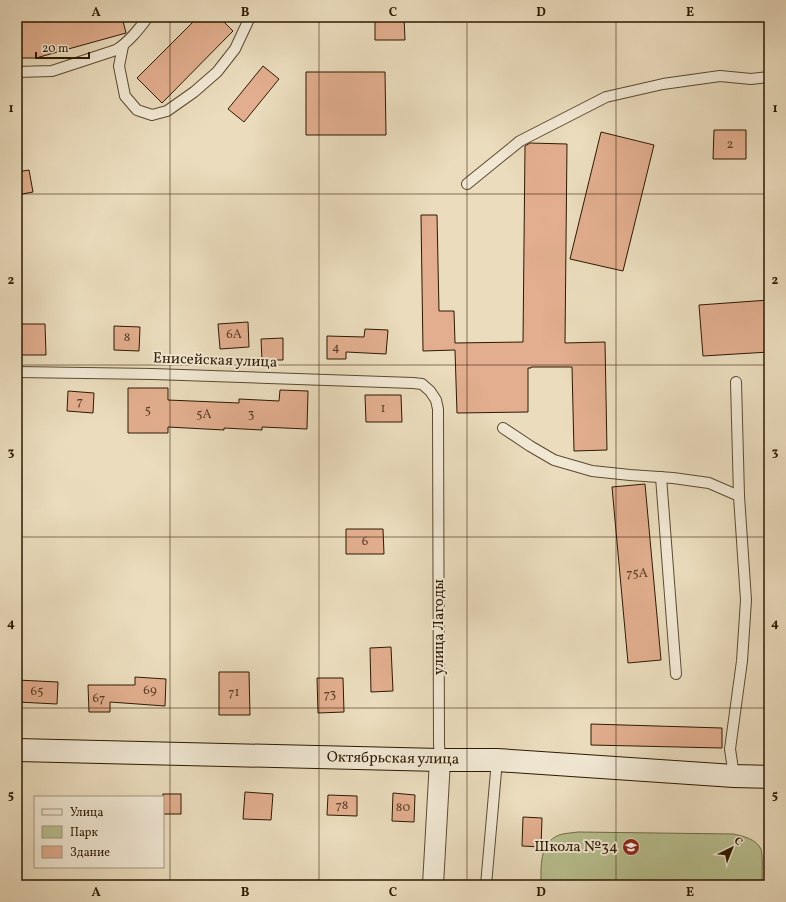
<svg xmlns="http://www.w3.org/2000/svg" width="786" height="902" font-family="Vollkorn,serif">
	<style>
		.green { fill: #b8c090; stroke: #726d48 }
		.building { fill: #e2ae8f; stroke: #2d1a00 }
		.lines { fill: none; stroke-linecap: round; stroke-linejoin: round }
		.service-casing { stroke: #5c4a2f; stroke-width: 12 }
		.minor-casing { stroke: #5c4a2f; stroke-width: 22 }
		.secondary-casing { stroke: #2d1a00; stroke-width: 24 }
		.service { stroke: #f1e8d4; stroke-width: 10 }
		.minor { stroke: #f1e8d4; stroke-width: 20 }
		.secondary { stroke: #f1e8d4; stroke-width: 22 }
		.grid { fill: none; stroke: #2d1a00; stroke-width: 1; stroke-opacity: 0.55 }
		.labels { text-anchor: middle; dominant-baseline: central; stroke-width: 4; stroke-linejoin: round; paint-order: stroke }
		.number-label { font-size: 13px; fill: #5a3f24 }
		.street-label { font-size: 15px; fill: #2d1a00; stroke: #f1e8d4 }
		.poi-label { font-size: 15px; fill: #2d1a00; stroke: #f1e8d4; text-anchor: end }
		.neatline { fill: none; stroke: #2d1a00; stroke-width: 1.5 }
		.grid-label { font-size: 13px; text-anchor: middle; font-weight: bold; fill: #2d1a00 }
	</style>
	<rect width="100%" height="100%" fill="#eadcbd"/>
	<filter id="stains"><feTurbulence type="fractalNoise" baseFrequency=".005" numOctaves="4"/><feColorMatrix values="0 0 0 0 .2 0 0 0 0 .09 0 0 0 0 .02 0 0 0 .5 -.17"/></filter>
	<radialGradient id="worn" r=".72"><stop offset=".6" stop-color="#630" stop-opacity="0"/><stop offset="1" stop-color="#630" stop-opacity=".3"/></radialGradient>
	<path class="green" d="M578,832L733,834C743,836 756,839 761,849C763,855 762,877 762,885H541C541,867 539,843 559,835C565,833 572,833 578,832Z"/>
	<g class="building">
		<path d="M28,17H122L126,33L36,58H17V20Z"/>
		<path d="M198,17H219L233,31L162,103L137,78Z"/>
		<path d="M375,17H404L405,40H375Z"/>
		<path d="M263,66L279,79L244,122L228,109Z"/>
		<path d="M306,72H385L386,135H306Z"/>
		<path d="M714,130H746V159H713Z"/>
		<path d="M601,132L654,145L623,271L570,259Z"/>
		<path d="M530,143L567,144L565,343L605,342L607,450L574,451L572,367H531V368H528V412L457,413L455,350L423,351L421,215H437L439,311H454L455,343L523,342L525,146Z"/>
		<path d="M29,170L33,192L17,195V172Z"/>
		<path d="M769,300V352L703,356L699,305Z"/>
		<path d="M248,322L249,347L220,349L218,324Z"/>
		<path d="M19,324H45L46,355H20Z"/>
		<path d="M114,326L140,327L139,351L114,350Z"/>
		<path d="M365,329L388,330L386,354L346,352V359H327V336L364,337Z"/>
		<path d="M283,338V360H262L261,339Z"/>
		<path d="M128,388H168V400L239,403V399L279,401L280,390L308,391L307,429L262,427V430L224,428V430L168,427V433H128Z"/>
		<path d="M68,391L94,393L93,413L67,411Z"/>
		<path d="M365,395H401L402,422H366Z"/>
		<path d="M645,484L661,660L628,663L612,487Z"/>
		<path d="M346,529H383L384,554H346Z"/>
		<path d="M391,647L393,691L371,692L370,648Z"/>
		<path d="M219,672H249L250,715H219Z"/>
		<path d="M135,677L166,679L165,706L110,702V712H89L88,685H135Z"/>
		<path d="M317,678H343L344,712L318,713Z"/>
		<path d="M17,680L58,682L57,704L17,702Z"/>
		<path d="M591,724L722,728V748L591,745Z"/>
		<path d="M245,792L273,794L271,820L243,819Z"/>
		<path d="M393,793L415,795L414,822L392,821Z"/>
		<rect x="163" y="794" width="18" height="20"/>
		<path d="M328,795L357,796V816L327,815Z"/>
		<path d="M523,817L542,818L541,847L522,846Z"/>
	</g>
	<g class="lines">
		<g class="service-casing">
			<g id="service">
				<path d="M123,46L119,66L125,96L137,110L152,115L167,111L194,92L217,72L235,49L250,17"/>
				<path d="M17,72L52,71L116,50C129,42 139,29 148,17"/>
				<path d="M467,184L520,141L606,97L663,84L720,76L751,79L769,77"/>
				<path d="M17,372L153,374L413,383L422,384L430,391L436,400L438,409L439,744L440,760"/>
				<path d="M503,428L530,446L554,460L592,471L630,475L673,478L709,483L739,496"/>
				<path d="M661,477L676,674"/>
				<path d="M734,776L730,749L742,661L746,600L739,496L736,382"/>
				<path d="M486,885L497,760"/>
			</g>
		</g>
		<g class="minor-casing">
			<path id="minor" d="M433,885L440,760"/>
		</g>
		<g class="secondary-casing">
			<path id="secondary" d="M17,750L440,760H497L734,776L769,777"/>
		</g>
		<use href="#service" class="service"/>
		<use href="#minor" class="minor"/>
		<use href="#secondary" class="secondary"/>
	</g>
	<path class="grid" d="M170,17V885M319,17V885M467,17V885M616,17V885M17,194H769M17,365H769M17,537H769M17,708H769"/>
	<defs>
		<g id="school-disc" transform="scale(0.9)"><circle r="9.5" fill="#8f2418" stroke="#f1e8d4"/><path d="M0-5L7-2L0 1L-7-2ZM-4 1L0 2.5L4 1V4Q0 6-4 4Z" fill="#fff"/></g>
	</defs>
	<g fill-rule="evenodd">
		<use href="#school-disc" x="631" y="847"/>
	</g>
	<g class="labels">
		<g class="number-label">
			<text x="730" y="145">2</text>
			<text x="234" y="335">6А</text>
			<text x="127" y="338">8</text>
			<text x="336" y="348">4</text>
			<text x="80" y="402">7</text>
			<text x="383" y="409">1</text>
			<text x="148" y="411">5</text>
			<text x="204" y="415">5А</text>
			<text x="251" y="415">3</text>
			<text x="365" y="542">6</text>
			<text x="637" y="574">75А</text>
			<text x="150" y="691">69</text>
			<text x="37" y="692">65</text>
			<text x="234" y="693">71</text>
			<text x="330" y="695">73</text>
			<text x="99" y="699">67</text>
			<text x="342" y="806">78</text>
			<text x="403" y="808">80</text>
		</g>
		<g class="street-label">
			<text transform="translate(215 361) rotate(2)">Енисейская улица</text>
			<text transform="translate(439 627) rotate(-90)">улица Лагоды</text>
			<text transform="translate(393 759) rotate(1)">Октябрьская улица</text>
		</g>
		<g class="poi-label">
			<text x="618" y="847">Школа №34</text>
		</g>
	</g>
	<rect width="786" height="902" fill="none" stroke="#eadcbd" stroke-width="44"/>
	<rect x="34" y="796" width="130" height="72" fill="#f1e8d4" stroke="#a3967f"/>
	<rect x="42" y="809" width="20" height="6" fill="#f1e8d4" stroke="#a3967f"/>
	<text x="70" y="816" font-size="12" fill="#2d1a00">Улица</text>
	<rect x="42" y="826" width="20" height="12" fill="#b8c090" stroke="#a3967f"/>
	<text x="70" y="836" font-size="12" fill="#2d1a00">Парк</text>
	<rect x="42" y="846" width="20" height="12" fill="#e2ae8f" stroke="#a3967f"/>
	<text x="70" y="856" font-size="12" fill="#2d1a00">Здание</text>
	<g transform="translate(732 848) rotate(43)" stroke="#f1e8d4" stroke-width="3" paint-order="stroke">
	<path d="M0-3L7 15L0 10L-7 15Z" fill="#2d1a00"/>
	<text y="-6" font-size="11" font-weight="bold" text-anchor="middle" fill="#2d1a00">С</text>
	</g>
	<path d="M36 52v6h53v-6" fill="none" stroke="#2d1a00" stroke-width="2"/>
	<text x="42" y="52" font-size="12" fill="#2d1a00" stroke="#f1e8d4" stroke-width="3" paint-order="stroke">20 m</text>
	<rect x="22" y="22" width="742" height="858" class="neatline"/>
	<g class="grid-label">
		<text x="96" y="16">A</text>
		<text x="245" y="16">B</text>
		<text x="393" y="16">C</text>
		<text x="541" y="16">D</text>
		<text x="690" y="16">E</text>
		<text x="11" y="112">1</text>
		<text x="775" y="112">1</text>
		<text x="11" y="284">2</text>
		<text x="775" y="284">2</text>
		<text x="11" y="456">3</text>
		<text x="775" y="456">3</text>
		<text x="11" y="627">4</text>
		<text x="775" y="627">4</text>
		<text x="11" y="799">5</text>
		<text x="775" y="799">5</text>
		<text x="96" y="896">A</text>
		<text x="245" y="896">B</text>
		<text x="393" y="896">C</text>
		<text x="541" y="896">D</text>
		<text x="690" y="896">E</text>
	</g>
	<rect width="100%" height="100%" filter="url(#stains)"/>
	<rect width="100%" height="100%" fill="url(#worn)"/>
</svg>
